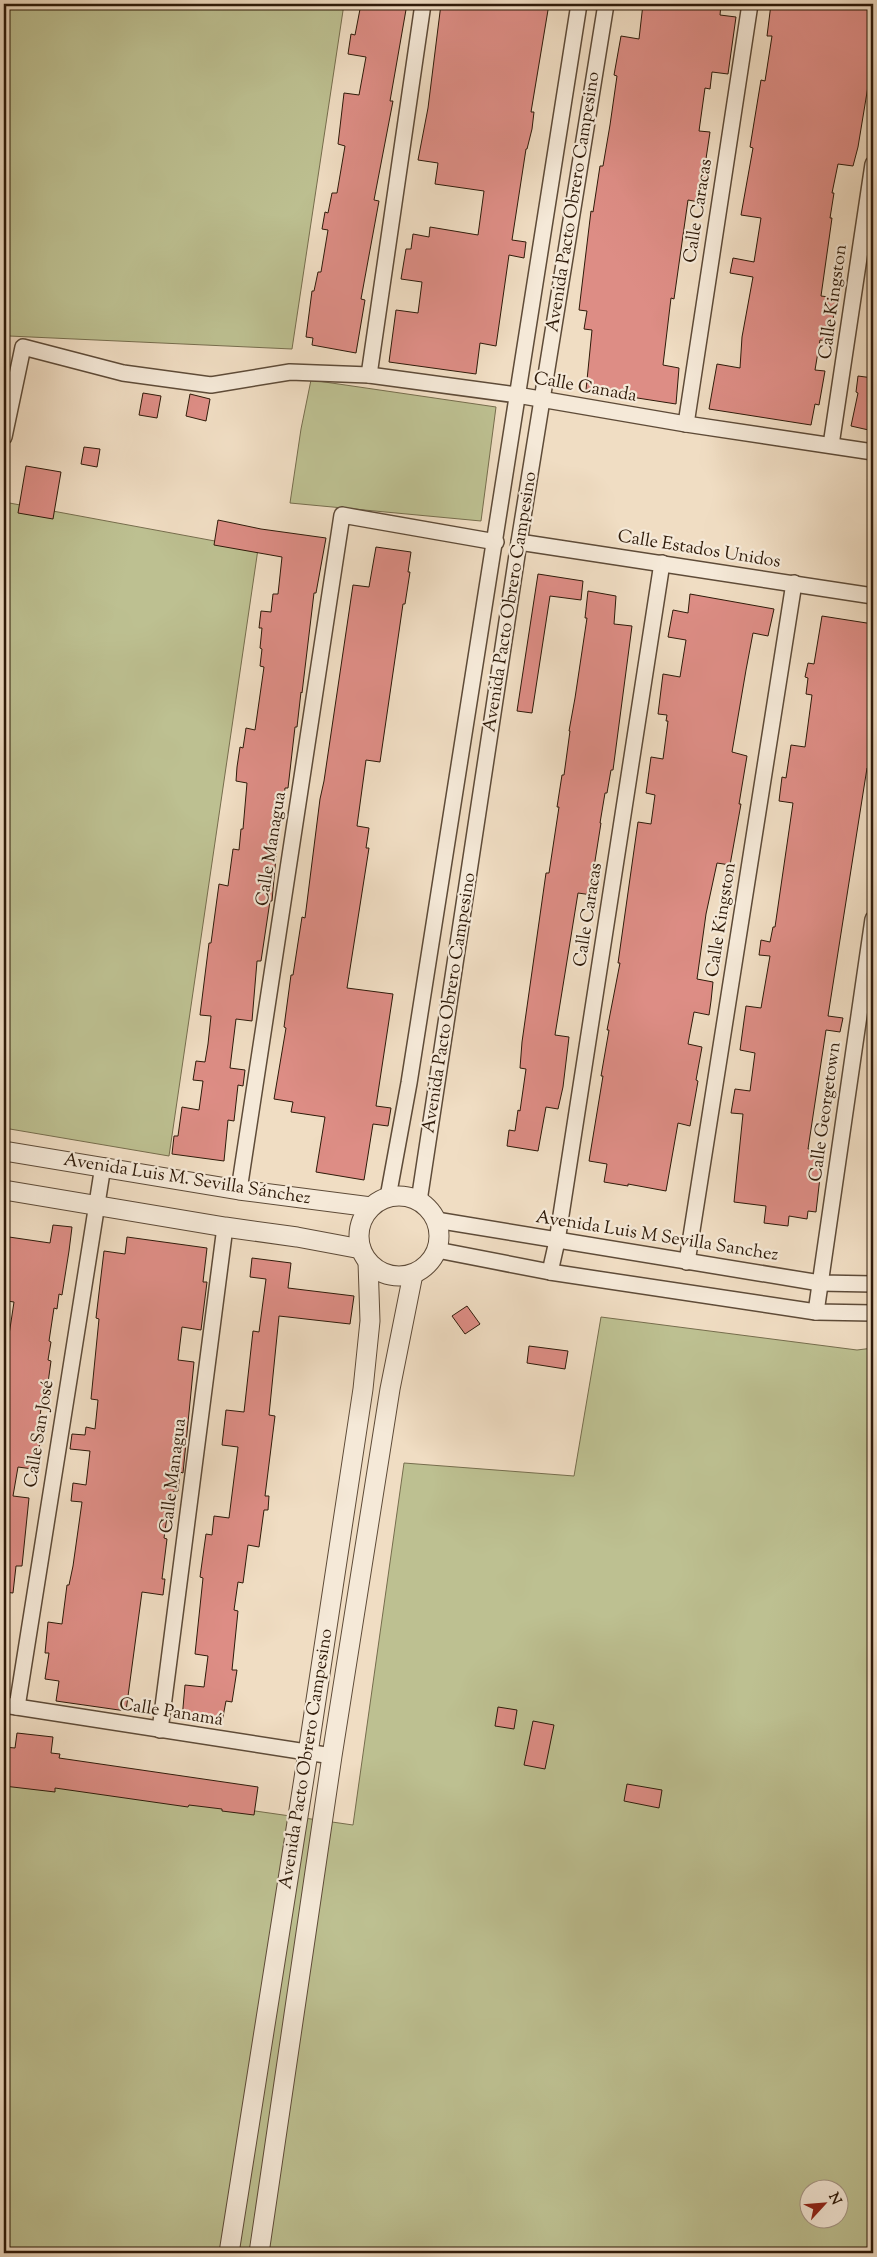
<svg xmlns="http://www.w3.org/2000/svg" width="877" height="2257" font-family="'Sorts Mill Goudy',serif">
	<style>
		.green { fill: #bdc091; stroke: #766d4d; fill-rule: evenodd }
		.building { fill: #dd8d85; stroke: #2e1a09 }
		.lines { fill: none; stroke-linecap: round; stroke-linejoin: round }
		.minor-casing { stroke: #5e4b38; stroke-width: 18 }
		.tertiary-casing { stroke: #5e4b38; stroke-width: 21 }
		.minor { stroke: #f5e9d8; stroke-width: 15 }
		.tertiary { stroke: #f5e9d8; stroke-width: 19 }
		.labels { text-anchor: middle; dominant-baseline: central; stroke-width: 4.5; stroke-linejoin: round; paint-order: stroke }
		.street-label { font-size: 18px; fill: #2e1a09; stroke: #f5e9d8 }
	</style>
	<rect width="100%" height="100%" fill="#f0ddc3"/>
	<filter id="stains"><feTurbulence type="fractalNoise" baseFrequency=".004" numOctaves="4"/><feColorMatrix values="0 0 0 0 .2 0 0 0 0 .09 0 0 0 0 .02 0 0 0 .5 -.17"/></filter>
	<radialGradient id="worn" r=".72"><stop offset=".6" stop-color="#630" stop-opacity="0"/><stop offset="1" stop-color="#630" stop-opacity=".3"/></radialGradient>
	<g class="green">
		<path d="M4,4H344L292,349L9,336L4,379Z"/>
		<path d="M311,380L496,407L481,521L290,503L301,429Z"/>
		<path d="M4,502L258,549L169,1156L4,1128Z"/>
		<path d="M601,1317L857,1350L873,1348V2253H4V1775L353,1825L404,1463L574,1476ZM810,2190H840V2220H810Z"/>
	</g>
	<g class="building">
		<path d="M361,4H407L390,101H393L374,200L379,201L361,299L365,300L356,353L312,345L313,338L306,337L312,291H314L318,272H321L328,230L322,229L325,212L328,213L332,193H337L345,146L338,144L344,93L359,95L366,57L348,54L351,34L355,35Z"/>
		<path d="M441,4H549L531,112H534L532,129L527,149H526L512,240L526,242L524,258L509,255L496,346L480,343L476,374L389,362L396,310L418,313L422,282L401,279L406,249H411L413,234L429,237L430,227L478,235L484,191L435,184L438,163L418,160L428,108Z"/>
		<path d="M643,4H721L720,15L736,17L728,74L712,72L710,89L705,88L699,131L710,132L704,172L709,173L705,203L688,200L674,299L671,298L663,365L679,368L676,404L586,390L592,330L584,329L587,311L579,310L591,211L593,212L600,166H603L610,125L617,76L614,75L621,36L639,39Z"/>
		<path d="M771,4H873V69L871,68L858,147L853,166L838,164L832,193H834L830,218H832L821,296L837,298L829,341L820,340L815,370L825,371L819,405L815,404L811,425L709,409L717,364L740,368L742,337L753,277L730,273L733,258L754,262L761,218L741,215L753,148L750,147L761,80L765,81L772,36H767Z"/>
		<path d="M858,376L873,378V431L851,426L858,393L856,392Z"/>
		<path d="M143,393L161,396L157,418L139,415Z"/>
		<path d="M190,394L210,399L206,421L186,416Z"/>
		<path d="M84,447L100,449L97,467L81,464Z"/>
		<path d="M26,466L61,472L53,519L18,513Z"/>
		<path d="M218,520L261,529L326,538L316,593H314L302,693L301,692L297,727H295L288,788H285L281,825L279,824L272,901H270L261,961H257L252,1021L236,1019L230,1068L245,1070L243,1086L238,1085L234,1121L228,1120L224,1161L172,1154L174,1136H178L182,1107L199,1110L203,1081L193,1080L196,1061L205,1062L208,1044L211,1016L200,1015L209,943H211L219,884L228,886L233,849L239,850L241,829H243L247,783L236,781L237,767L240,747L243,748L246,728L255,730L264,667L260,666L262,649L260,648L262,628H259L261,611L271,612L273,594H278L282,557L214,545Z"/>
		<path d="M376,547L411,552L408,572H410L405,604H403L380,762L366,760L357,826L369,828L366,848H369L347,988L393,994L376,1106L391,1108L388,1126L373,1124L364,1180L316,1172L325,1117L291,1112L293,1102L274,1099L286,1028L284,1027L291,975H293L302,917L305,918L320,799L324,781L353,585L369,587Z"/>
		<path d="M538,574L583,581L581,600L550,596L532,713L517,711Z"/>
		<path d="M588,591L616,596L614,624L632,626L613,770H611L607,793H605L600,823H601L592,880L595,881L592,895L578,893L555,1035L569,1037L563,1087L558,1109L546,1107L538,1151L507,1146L509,1130L515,1131L518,1110L520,1111L526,1069L520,1068L522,1042L546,873H549L559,807H557L562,775H564L570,731H569L575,698L587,618H585Z"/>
		<path d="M690,594L774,609L768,636L753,633L746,670L732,752L747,756L739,804H741L730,865L717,863L706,914L697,979L713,982L711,1001L709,1015L694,1012L688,1044L702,1047L696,1080L698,1081L690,1126L678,1123L666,1191L628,1184V1186L604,1182L607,1164L589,1161L603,1076H601L609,1030H607L620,963H618L638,822L651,824L655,795L646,793L651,757L663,759L668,721H666L667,715L658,714L663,674L680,677L686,640L668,637L673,610L688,613Z"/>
		<path d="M822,616L873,624V769L867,768L828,1016L843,1018L840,1032L826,1030L808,1149L823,1151L816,1212L808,1211L807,1219L789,1216L788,1226L764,1223L766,1206L734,1202L743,1114L731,1113L735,1089L750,1091L755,1053L740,1050L746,1006L761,1008L770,956L759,955L761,940L770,942L773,927H775L793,803L779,801L782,777L786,778L791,745L805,747L812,695L806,694L808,678L805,677L808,663L814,664Z"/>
		<path d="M53,1225L72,1227L69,1251L62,1295L59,1294L57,1309L54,1308L49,1341L51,1342L48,1360L51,1361L47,1390H44L38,1428H42L38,1455L35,1454L33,1469L18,1467L13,1496L29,1498L22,1566H16L13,1593L4,1592V1335H9L14,1302L7,1301V1297H4V1239L9,1240V1237L50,1243Z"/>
		<path d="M127,1237L207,1248L203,1282H207L201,1330L182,1327L178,1360L194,1362L183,1473L180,1472L178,1491H174L172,1511L168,1510L164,1538L167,1539L162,1579H165L163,1595L142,1592L126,1711L56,1701L59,1681L45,1679L49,1653H45L48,1622L62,1624L67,1585H69L73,1566L82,1502L71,1501L73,1483L86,1485L90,1451L70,1449L72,1434L85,1435L86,1427L95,1429L98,1400L91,1399L99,1319L96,1318L104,1251L125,1254Z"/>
		<path d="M252,1258L291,1263L288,1288L354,1296L350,1324L279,1316L269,1415L275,1416L265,1496H269L268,1510H264L259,1547L248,1545L243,1583L238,1582L234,1610L238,1611L232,1670H237L232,1702L226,1701L222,1722L210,1720V1722L182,1719L185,1685L204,1687L208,1656L195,1654L203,1578L200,1577L206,1534L212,1535L214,1516L229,1518L238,1447L222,1445L226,1410L244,1412L253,1331L259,1332L266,1279L250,1277Z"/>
		<path d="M467,1306L480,1324L465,1334L452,1316Z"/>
		<path d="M529,1346L568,1351L565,1369L527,1363Z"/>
		<path d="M498,1707L517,1710L514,1729L495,1726Z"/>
		<path d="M533,1721L554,1725L545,1769L524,1765Z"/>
		<path d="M17,1733L53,1737L51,1753L60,1754L59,1758L258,1787L254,1815L222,1811V1809L189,1805L188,1807L55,1788V1792L4,1786V1747L15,1748Z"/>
		<path d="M627,1784L662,1790L659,1808L624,1801Z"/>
	</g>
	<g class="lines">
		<g class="minor-casing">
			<g id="minor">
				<path d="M369,375L423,4"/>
				<path d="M686,424L750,4"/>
				<path d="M4,437L23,347L123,373L211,385L290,372L369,375L517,395L686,424L873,452"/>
				<path d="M831,445L873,164"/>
				<path d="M519,542L873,596"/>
				<path d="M239,1190L342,515L496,542"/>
				<path d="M388,1197L409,1083L579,4"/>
				<path d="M419,1201L519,542L606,4"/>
				<path d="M436,1220L820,1283L873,1284"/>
				<path d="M437,1250L550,1272L816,1312L873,1313"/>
				<path d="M687,1262L794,583"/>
				<path d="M550,1272L557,1241L662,563"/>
				<path d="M816,1312L873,919"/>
				<path d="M4,1705L332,1756"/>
				<path d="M17,1707L103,1166"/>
				<path d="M160,1730L225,1227"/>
			</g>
		</g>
		<g class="tertiary-casing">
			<g id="tertiary">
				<path d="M4,1151L239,1190L371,1207"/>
				<path d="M4,1190L225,1227L297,1237L361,1249"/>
				<circle cx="399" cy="1236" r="40"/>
				<path d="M229,2253L308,1753L363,1389L370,1321L368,1262"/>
				<path d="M259,2253L332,1756L390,1389L413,1274"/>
			</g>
		</g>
		<use href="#minor" class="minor"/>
		<use href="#tertiary" class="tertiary"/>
	</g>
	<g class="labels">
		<g class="street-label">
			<text transform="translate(574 202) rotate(-81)">Avenida Pacto Obrero Campesino</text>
			<text transform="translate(699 211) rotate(-81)">Calle Caracas</text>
			<text transform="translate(834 302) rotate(-82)">Calle Kingston</text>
			<text transform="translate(585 388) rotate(10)">Calle Canada</text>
			<text transform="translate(699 550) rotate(9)">Calle Estados Unidos</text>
			<text transform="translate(511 602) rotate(-81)">Avenida Pacto Obrero Campesino</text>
			<text transform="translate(272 849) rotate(-81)">Calle Managua</text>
			<text transform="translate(589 915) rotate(-81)">Calle Caracas</text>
			<text transform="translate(722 920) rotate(-81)">Calle Kingston</text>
			<text transform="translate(450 1003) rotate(-81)">Avenida Pacto Obrero Campesino</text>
			<text transform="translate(826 1112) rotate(-82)">Calle Georgetown</text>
			<text transform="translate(187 1180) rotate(9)">Avenida Luis M. Sevilla Sánchez</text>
			<text transform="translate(657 1237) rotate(9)">Avenida Luis M Sevilla Sanchez</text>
			<text transform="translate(40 1434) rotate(-81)">Calle San José</text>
			<text transform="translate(174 1476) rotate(-83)">Calle Managua</text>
			<text transform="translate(171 1713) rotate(9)">Calle Panamá</text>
			<text transform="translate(307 1759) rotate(-81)">Avenida Pacto Obrero Campesino</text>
		</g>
	</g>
	<rect width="877" height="2257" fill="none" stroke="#f0ddc3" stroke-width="20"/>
	<rect x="5" y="5" width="867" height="2247" fill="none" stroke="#2e1a09" stroke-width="2.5"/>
	<rect x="10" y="10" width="857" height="2237" fill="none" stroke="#2e1a09"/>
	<g transform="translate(824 2204) rotate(64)"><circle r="24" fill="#f5e9d8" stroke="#a59685"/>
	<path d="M0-4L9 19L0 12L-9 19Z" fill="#8f2418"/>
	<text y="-8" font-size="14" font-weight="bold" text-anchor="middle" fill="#2e1a09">N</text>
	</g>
	<rect width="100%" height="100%" filter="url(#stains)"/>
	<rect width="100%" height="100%" fill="url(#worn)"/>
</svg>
